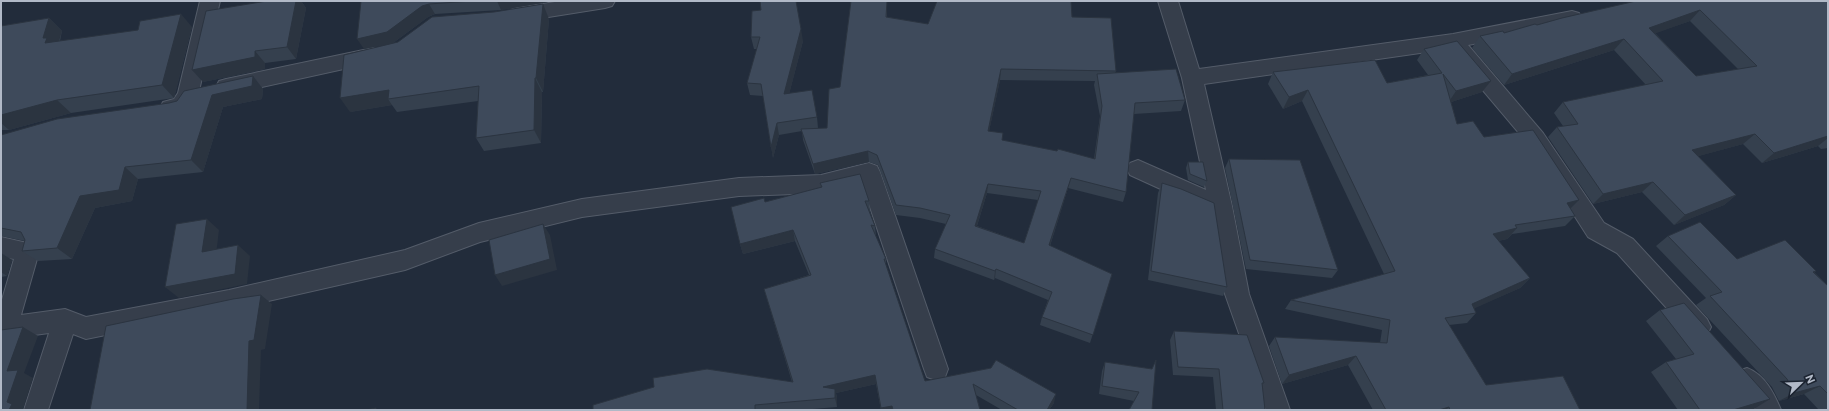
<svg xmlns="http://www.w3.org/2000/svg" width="1829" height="411" font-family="Commissioner,sans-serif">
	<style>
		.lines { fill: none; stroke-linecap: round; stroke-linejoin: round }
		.minor-casing { stroke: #545c69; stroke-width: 2 }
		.minor { fill: #363e4b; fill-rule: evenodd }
		.wall { fill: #35404e; fill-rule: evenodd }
		.shaded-wall { fill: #2b3440 }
		.building { fill: #3e4a5b; stroke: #2b3440; fill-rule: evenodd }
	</style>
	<rect width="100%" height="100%" fill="#222c3b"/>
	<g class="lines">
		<g class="minor-casing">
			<g id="minor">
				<path d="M200,1H220L198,95L188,112L170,116L163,114L160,108L163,102L174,99L178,93Z"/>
				<path d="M561,1H615L612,6L605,8L517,22L510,20L507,15L510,10L517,8Z"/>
				<path d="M1158,1H1178L1199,69L1453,34L1572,11L1579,13L1582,18L1579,23L1572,25L1468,45L1543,133L1604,223L1633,239L1707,319L1711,327L1707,335L1699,338L1691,335L1617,253L1588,237L1529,145L1448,49L1204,84L1232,206L1249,294L1290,410H1266L1225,294L1211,212L1130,175L1127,169L1130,163L1138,160L1206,190L1182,78Z"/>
				<path d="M373,48L380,51L383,56L380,61L226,95L219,93L216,87L219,81L226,79Z"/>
				<path d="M869,163L877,166L880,172L948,369L945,377L936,380L927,377L924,369L862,183L821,193L739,196L582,217L480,242L405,270L229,310L86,339L73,334L48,410H24L49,333L5,339L1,337V303L14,259L1,257V237L36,245L39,252L21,315L65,309L86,317L229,290L405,250L479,223L582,199L739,178L821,175Z"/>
				<path d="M1747,368C1765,375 1774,393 1781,410H1756C1750,398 1740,391 1735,379L1738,371Z"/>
			</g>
		</g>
		<use href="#minor" class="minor"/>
	</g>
	<g class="wall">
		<path d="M267,1H301L306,8L296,59L265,63V69L203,82Z"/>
		<path d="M361,1H548V2L501,10L435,14L428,17L393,43L364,49Z"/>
		<path d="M851,1H887V17L928,24L1072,17L1116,71L1115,73L1185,100L1181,111L1134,114L1126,192L1123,202L1068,188L1050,246L1112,274L1090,343L1040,325L1042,317L1048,300L995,278L994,280L934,258L935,249L946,224L920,218L896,215L878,165L869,162L815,174L803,140L802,131L779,135L773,158L763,96L750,95L747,83L757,49H754L751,37L752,11L803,41L789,94L817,117L818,128H827L840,87ZM1000,80L1095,81L1094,85L1100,116L1094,159L1002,140L989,131ZM987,193L1038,200L1024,243L977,226Z"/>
		<path d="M1828,1V148L1821,149L1818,146L1762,163L1743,144L1698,156L1736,195L1724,205L1674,225L1642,192L1593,204L1548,137L1557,127L1563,126L1554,113L1563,102L1646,85L1614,50L1504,85L1472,48L1480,36L1504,33L1537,25L1562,18ZM1690,21L1738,69L1696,76L1655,33Z"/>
		<path d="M49,18L62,31L60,41L192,27L174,98L71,113L9,130H1V26Z"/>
		<path d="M549,19L543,92H542L541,143L484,151L476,138L478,101L397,112L392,105L350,112Z"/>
		<path d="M1424,49L1482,92L1451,102L1457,124L1484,137L1579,200L1571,208L1575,216L1565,226L1512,234L1507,239L1498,241L1530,278L1520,288L1474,308L1476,313L1467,323L1449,325L1486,385L1580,410H1373L1348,365L1282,384L1269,346L1275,337L1380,343L1382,330L1285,309L1291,300L1384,274L1302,101L1283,109L1268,84L1273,72L1387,83L1428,75L1417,60Z"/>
		<path d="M253,76L263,89L262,99L223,107L203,172L138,179L132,201L95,208L72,259L38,261L22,251L25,241L1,236V135L169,103Z"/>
		<path d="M1229,159L1338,270L1332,278L1246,269L1225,168Z"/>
		<path d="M1188,162L1207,181L1204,187L1188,180L1186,168Z"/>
		<path d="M820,183L869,201L870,212L875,226L876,236L886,259V265L925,381L991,368L1054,403L1049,410H1002L976,395L980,410H881L876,384L836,393L837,398V407L801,410H593L792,382L764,289L809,275L795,241L743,254L740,244L765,202L821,187Z"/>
		<path d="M1162,183L1227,287L1223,296L1148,280L1158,193Z"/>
		<path d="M1668,236L1737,259L1816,271L1814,272L1828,286V410H1819L1804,394L1779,401L1772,387L1696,305L1706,298L1656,246Z"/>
		<path d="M1,253L12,260L7,276L1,277Z"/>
		<path d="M1660,310L1754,409L1748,410H1678L1651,372L1666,362L1676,359L1646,321Z"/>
		<path d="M1174,331L1262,385L1265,410H1216L1213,377L1173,375L1170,340Z"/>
		<path d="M1105,362L1152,369L1134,401L1099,394L1102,371Z"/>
	</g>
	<g class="shaded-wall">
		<path d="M296,1H301L306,8L296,59L287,47Z"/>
		<path d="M497,1H548V2L501,10Z"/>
		<path d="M429,4L435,14L428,17L393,43L364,49L357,39L422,6Z"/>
		<path d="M543,4L549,19L543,92L536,78Z"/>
		<path d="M1700,10L1690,21L1640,39L1649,28Z"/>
		<path d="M181,14L192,27L174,98L162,85Z"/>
		<path d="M49,18L62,31L57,48L45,43L43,38Z"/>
		<path d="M801,29L803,41L786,106L784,94Z"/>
		<path d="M1624,39L1614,50L1504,85L1512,74Z"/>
		<path d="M255,51L265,63V69L203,82L192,70Z"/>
		<path d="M1001,69L1000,80L987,141L988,131Z"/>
		<path d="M253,76L263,89L262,99L223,107L203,172L191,160L212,95Z"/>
		<path d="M535,78L542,92L541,143L534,130Z"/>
		<path d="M1491,81L1482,92L1448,103L1456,91Z"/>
		<path d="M389,90L388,99L392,105L350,112L340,98Z"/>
		<path d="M1308,90L1302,101L1283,109L1289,97Z"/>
		<path d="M57,100L71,113L9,130L1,123V115Z"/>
		<path d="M777,123L779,135L773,158L771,147Z"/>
		<path d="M1755,134L1743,144L1681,161L1692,150Z"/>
		<path d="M1828,136V138L1818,146L1762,163L1774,153Z"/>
		<path d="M868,151L869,162L815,174L813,164Z"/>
		<path d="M125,167L138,179L132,201L95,208L72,259L57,248L80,196Z"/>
		<path d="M1071,178L1068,188L1047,254L1049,245Z"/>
		<path d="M1653,182L1642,192L1593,204L1603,194Z"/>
		<path d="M988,184L987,193L974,235L975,226Z"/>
		<path d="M1736,195L1724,205L1674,225L1685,215Z"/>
		<path d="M1579,200L1569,210L1567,203Z"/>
		<path d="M207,219L219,230L215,263L202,252Z"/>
		<path d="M543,224L550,235L557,270L502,286L495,275Z"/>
		<path d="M1517,228L1507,239L1483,244L1493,234Z"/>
		<path d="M793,230L795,241L743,254L740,244Z"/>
		<path d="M238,245L250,256L247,284L179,298L165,287Z"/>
		<path d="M1,253L12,260L7,276L1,272Z"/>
		<path d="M996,269L995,278L994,280L995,271Z"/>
		<path d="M1530,278L1520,288L1462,314L1472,304Z"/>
		<path d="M261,295L272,304L265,349L261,350L259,410H247L249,341Z"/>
		<path d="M23,327L38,336L24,373L33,378L23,409L24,410H9L7,402V371Z"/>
		<path d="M1356,356L1348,365L1282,384L1289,375Z"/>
		<path d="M875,375L876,384L836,393L837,398V407L835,398L823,387Z"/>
		<path d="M1820,386L1804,394L1779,401L1794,393Z"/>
		<path d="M1056,394L1054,403L1049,410H1047Z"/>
		<path d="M1770,399L1754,409L1748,410H1733Z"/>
		<path d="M892,406V410H881V408Z"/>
		<path d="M1449,407L1446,410H1439Z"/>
	</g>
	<g class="building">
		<path d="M267,1H296L287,47L255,51V57L192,70L206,11Z"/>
		<path d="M361,1H472L429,4L422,6L387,32L357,39Z"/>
		<path d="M760,1H796L801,29L784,94L812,90L817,117L777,123L771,147L761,84L747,83L760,37H751L752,11L761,10Z"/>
		<path d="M851,1H887L886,17L928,24L937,1H1071L1072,17L1111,18L1116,71L1001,69L988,131L1003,133L1002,140L1057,151L1058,149L1095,159L1102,106L1097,74L1176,69L1185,100L1135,103L1126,192L1071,178L1049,245L1112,274L1093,335L1042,317L1052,292L996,269L995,271L935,249L950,215L920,208L896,205L877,155L868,151L813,164L801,129L827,128L829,89L840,87ZM988,184L1041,191L1024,243L975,226Z"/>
		<path d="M1636,1H1828V136L1774,153L1755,134L1692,150L1736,195L1685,215L1653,182L1603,194L1557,127L1578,124L1563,102L1663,81L1624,39L1512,74L1480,36L1503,31L1504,33L1535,24L1537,25L1562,18ZM1700,10L1757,66L1696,76L1649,28Z"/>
		<path d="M543,4L536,78H535L534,130L476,138L479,86L388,99L389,90L340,98L344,55L398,42L432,17L494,12Z"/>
		<path d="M181,14L162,85L57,100L1,115V26L49,18L43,38H47L45,43L138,30L140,21Z"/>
		<path d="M1457,41L1491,81L1456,91L1443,74L1457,124L1473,121L1484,137L1533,130L1579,200L1567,203L1575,216L1515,225L1517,228L1493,234L1530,278L1472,304L1476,313L1445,318L1486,385L1563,376L1580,410H1450L1449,407L1439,410H1386L1356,356L1289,375L1275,337L1387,343L1390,320L1291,300L1395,271L1308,90L1289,97L1273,72L1375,60L1387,83L1442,73L1424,49Z"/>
		<path d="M253,76L252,86L212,95L191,160L125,167L119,190L80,196L57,248L22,251L25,240L21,232L1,228V135L57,119L169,103L177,101L184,91Z"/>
		<path d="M1229,159L1300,160L1338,270L1250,260Z"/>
		<path d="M1188,162H1203L1207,181L1190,174Z"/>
		<path d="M860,174L869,201H865L875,226L871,225L886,259H884L925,381L991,368L996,360L1056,394L1047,410H1018L973,384L980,410H893L892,406L881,408L875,375L823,387L835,389V398L755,405V410H593V405L654,387L653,378L707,369L793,382L764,289L811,275L793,230L740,244L731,207L764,198L765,202L822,187L820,183Z"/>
		<path d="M1162,183L1181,189L1214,203L1227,287L1151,271Z"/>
		<path d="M207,219L202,252L238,245L235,274L165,287L176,224Z"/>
		<path d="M1700,222L1737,259L1785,240L1816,271L1813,272L1828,286V394L1820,386L1794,393L1787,379L1710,296L1722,292L1668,236Z"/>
		<path d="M543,224L550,259L495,275L489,240Z"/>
		<path d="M261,295L254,340L249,341L247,410H90L106,326L233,299Z"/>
		<path d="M1684,303L1770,399L1733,410H1700L1666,362L1694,354L1660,310Z"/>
		<path d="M23,327L7,371L18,370L7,402L12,404L9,410H1V330Z"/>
		<path d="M1174,331L1247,335L1264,383H1262L1265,410H1223L1219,369L1178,367Z"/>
		<path d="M1156,360L1152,410H1129L1139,392L1102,386L1105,362L1152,369Z"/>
		<path d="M376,408V410H366Z"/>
	</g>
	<rect width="1829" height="411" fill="none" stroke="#b1b9c7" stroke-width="4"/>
	<g transform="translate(1801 383) rotate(67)" stroke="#1b2330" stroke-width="3" paint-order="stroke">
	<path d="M0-3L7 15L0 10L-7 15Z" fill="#b1b9c7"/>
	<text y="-6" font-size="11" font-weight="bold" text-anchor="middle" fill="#b1b9c7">N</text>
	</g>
</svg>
